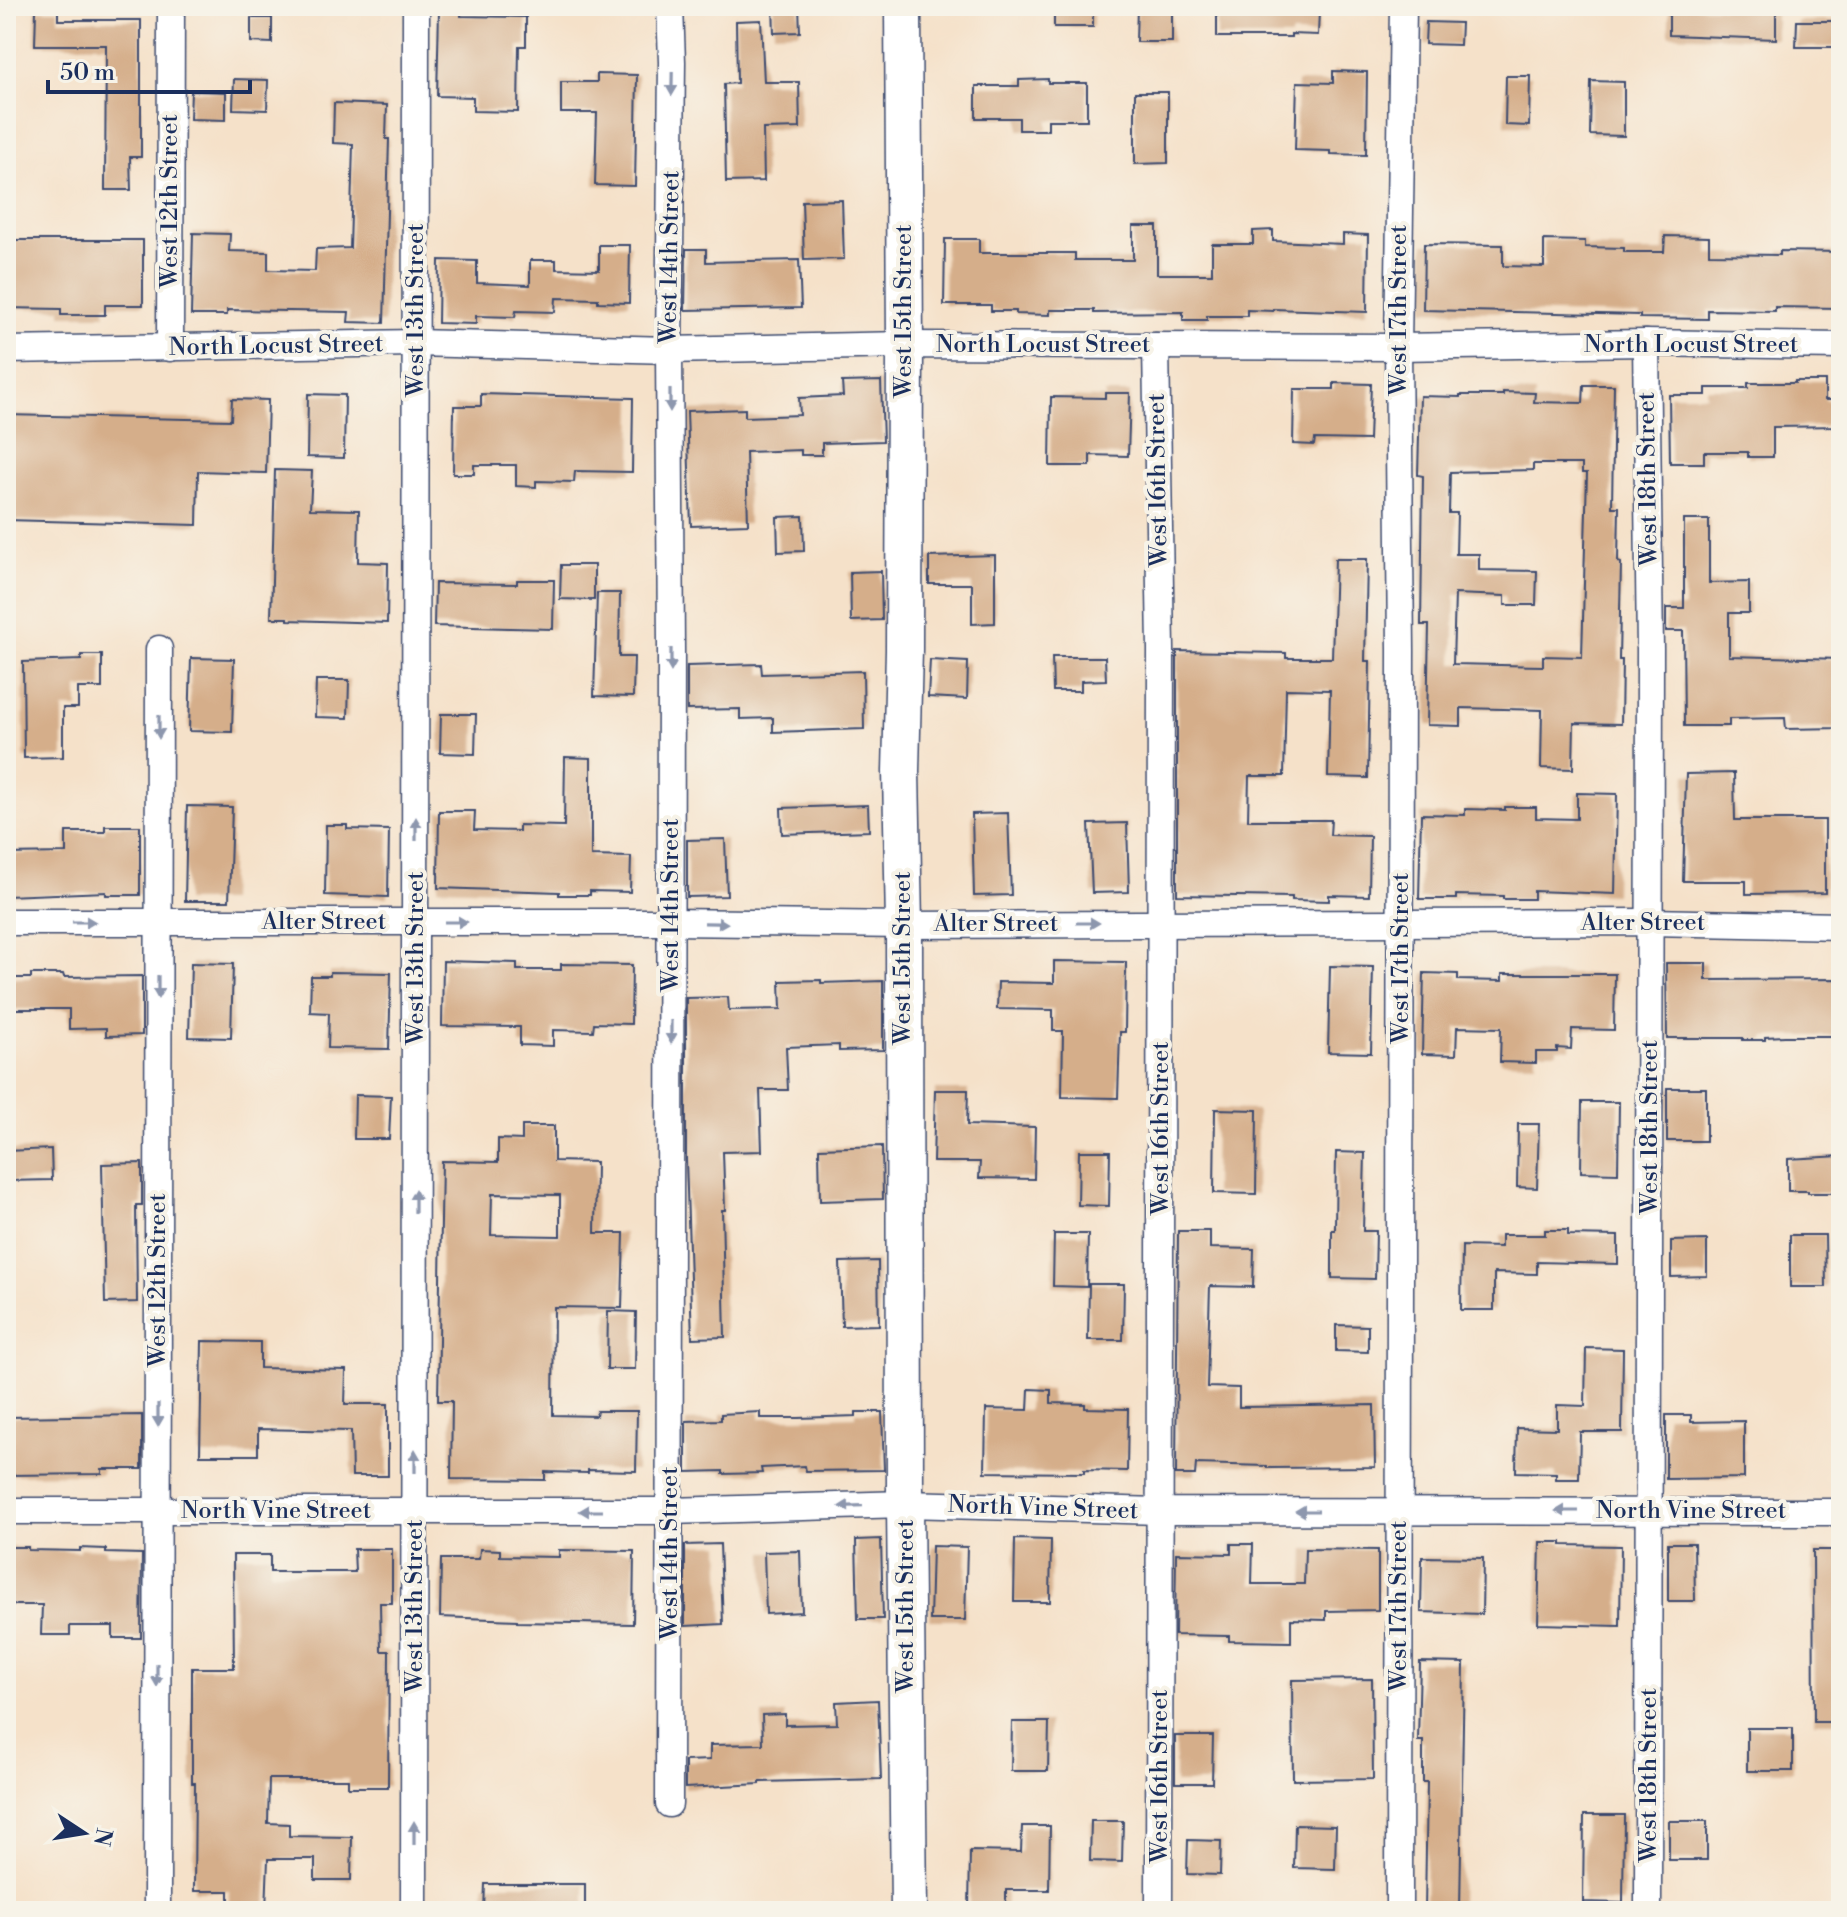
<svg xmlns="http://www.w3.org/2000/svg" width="1847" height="1917" font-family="'Libre Bodoni',serif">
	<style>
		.building { fill: #d5ae8a; fill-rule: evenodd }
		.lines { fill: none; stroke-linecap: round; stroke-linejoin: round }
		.minor-casing { stroke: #3c4a6e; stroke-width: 29 }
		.secondary-casing { stroke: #3c4a6e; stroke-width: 39 }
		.minor { stroke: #fff; stroke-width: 26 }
		.secondary { stroke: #fff; stroke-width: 36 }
		.oneway { fill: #8d97ae }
		.labels { text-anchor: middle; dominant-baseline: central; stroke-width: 8; stroke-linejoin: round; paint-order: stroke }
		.street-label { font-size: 24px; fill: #1b2f5e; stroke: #f7f3e8 }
	</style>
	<rect width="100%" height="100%" fill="#f7f3e8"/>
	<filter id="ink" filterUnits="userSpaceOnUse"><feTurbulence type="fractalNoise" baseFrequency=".0125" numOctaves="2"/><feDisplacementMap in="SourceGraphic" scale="16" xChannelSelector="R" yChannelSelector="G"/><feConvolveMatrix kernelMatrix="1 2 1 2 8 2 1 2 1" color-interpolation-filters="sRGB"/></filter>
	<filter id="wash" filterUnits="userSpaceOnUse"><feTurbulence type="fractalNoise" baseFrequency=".006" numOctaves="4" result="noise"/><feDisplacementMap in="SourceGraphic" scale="32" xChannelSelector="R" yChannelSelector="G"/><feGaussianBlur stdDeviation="1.8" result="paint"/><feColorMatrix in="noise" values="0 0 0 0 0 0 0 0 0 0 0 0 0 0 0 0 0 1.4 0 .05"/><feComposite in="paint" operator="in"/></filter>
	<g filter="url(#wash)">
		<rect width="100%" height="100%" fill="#f5e1c9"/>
		<g id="blocks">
			<g class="building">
				<path d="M773,6H799L800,32L774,33Z"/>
				<rect x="1054" y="6" width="39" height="21"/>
				<path d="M1137,6H1172V42H1136Z"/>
				<path d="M1217,6H1292V11H1319L1318,35L1291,34V37H1217Z"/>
				<path d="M1669,6L1748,9V6H1776V39L1669,35Z"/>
				<path d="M36,10H58V20H141V157H130L131,190H105L106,45H35Z"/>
				<path d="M439,11H461V16L526,17V46H519L518,112L473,111V97L437,96Z"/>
				<path d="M251,18H272V43L251,42Z"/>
				<path d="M761,20L764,82H799L800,128L763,129L764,181L726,182L724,84L737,83L736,21Z"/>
				<path d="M1797,21H1841V47H1796Z"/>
				<path d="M1426,22L1461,23L1460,45L1425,44Z"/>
				<path d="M1333,71L1367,72L1366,155L1331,154V151L1295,150L1297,82L1333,83Z"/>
				<path d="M597,74L637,75L635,186L595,185L597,113H561V82H597Z"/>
				<path d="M1506,76H1530L1529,126L1505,125Z"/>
				<path d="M234,79L268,80L267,110L233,109Z"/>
				<path d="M1048,79V83H1087V120H1048V130H1019V118H976V86H1019V80Z"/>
				<path d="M1591,81L1624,82V136L1590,135Z"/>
				<path d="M191,91L226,92V120L190,119Z"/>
				<path d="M1135,92H1168V163L1135,164Z"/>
				<path d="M334,103L387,105L386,139H389L384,323L348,322L349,312L227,310V315H191L193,233L230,234L229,251L268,252V270L315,271L316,249L350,248L353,144L333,143Z"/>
				<path d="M842,200L844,259L804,260L802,201Z"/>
				<path d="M1133,226H1157V274H1212V244H1253V231L1273,230V241L1343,244V234L1368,235L1367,312L1273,309V311L1247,310V316H1207V320H1183V312L1094,313V310H1050V315L1016,314V311H991V305H944L945,239H979V253H1075V260H1133Z"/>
				<path d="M1665,236L1709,237V254L1780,255V251L1841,252V308L1775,307V311L1708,310V319L1640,318V315L1423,310L1424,244L1503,245V266L1544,267V240L1585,241V247L1624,248V252H1664Z"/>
				<path d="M6,240H143V305H105V315H61V309L6,308Z"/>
				<path d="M599,245H630L629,303L598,302V299L556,298L555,312L516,311L515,317L476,316V324L438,323L439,260L477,261V283L530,285V260H556V269L599,270Z"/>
				<path d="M686,249H706V262L799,260L801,308L685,310Z"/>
				<path d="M881,381L883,441L822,443V455H801V450L746,452L748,524L691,526L687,411L745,409V417L800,415L799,398L843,396L842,382Z"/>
				<path d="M1795,381H1825V400H1841V426L1773,427V457H1748V452H1704V463H1670L1669,395H1706V388H1748V383H1795Z"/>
				<path d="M1334,383L1371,384L1369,440L1315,439L1314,445L1293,444L1294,389H1334Z"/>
				<path d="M1584,385H1614L1612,507H1619L1618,562L1621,563L1619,660H1622L1621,724L1574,723L1573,769L1541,768L1542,710L1461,708V726L1427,725L1429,625H1421L1423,476L1418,475L1420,396L1460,397V395H1503V392L1535,393L1534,402L1583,403ZM1533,464H1582V473H1587L1582,657L1543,656V666L1453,664L1455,594L1505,596V605H1536L1537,571L1479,570V554H1456L1457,513H1449L1450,472L1533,470Z"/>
				<path d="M1105,393H1130L1128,456L1090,455V466H1050L1051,397L1105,398Z"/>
				<path d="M308,394L345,395L344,458L307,457Z"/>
				<path d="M481,394L633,398L632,472L575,471L574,482L536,481V487L516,486V465H474V474H453L454,406H481Z"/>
				<path d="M232,399L268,400L266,473L198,471L197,525L6,520V415L231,420Z"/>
				<path d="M275,470L312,471L310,509L359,510L358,562L388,563L387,623L288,620V618H271Z"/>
				<path d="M803,516L804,551L778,552L777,517Z"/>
				<path d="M1684,520H1709V583L1749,582V613H1729V656L1841,659V728L1786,729L1785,718L1729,719V726H1684L1683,631H1666V608H1684Z"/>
				<path d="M995,555V623L972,624V584H929V557Z"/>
				<path d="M1335,559H1367L1365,661H1370L1368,778L1328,777L1330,690L1286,689L1284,776H1249L1248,820H1331L1330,835L1370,836L1369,896L1329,895V901L1292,900V897L1177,895V651L1286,653V658H1332Z"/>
				<path d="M561,565H594V600L560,599Z"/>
				<path d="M881,571L882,620L851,621L850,572Z"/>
				<path d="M517,580H554L553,629L434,626L435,583L517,584Z"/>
				<path d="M597,593H620L619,657H634L633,697L594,696Z"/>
				<path d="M81,655H102V688H78V708H63V757L24,758L23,662L81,660Z"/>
				<path d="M1052,657H1105L1106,680L1081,681V691H1053Z"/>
				<path d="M191,658L234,659L232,732L189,731Z"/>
				<path d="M930,660L968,662L967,699L928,697Z"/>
				<path d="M761,664L762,674L863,671L864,729L773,732V718L740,719V709L687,710V666Z"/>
				<path d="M316,680H349L348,718L315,717Z"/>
				<path d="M441,714H476L475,754L440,753Z"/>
				<path d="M565,757L591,758V856L631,857L630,892L590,891V895H559V892L438,888L439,811H475L474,830L519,831V825L564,826Z"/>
				<path d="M1734,773L1735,820H1825V893L1746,894V881H1683L1686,774Z"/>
				<path d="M1577,793L1617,794L1615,894L1534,891V899H1503V896L1456,895V899H1419L1421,814L1465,815V809L1505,810V807H1536V818L1577,819Z"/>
				<path d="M868,805L869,831L782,834L781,808Z"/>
				<path d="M187,806L232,807L229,901H185Z"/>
				<path d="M1008,813L1011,895L974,896L972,814Z"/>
				<path d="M1127,823L1129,892L1092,893L1089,824Z"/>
				<path d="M326,825H347V829L389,830L388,897L325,895Z"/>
				<path d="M105,826H140V895H106V892L6,896V854L66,853V832H105Z"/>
				<path d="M725,839L727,896L687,897V840Z"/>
				<path d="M443,961L517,963V970H561V964L632,965L631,1024L594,1023L593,1031L553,1030V1046L520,1045V1027L442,1026Z"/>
				<path d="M1054,961L1126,962L1125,1032H1120L1118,1098L1062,1097L1063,1031H1053V1010L997,1009L998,982L1054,983Z"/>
				<path d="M191,963L233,964L231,1038L189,1037Z"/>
				<path d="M1666,963H1706V980L1841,979V1036H1785L1765,1037V1040H1743V1038H1667Z"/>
				<path d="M1330,966L1373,967L1371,1053L1328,1052Z"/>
				<path d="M330,972L391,973L389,1049L328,1048L329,1013L310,1012L311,976H330Z"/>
				<path d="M1424,973L1458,974V980L1502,981V974H1615L1614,1030L1572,1029L1571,1049L1557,1048V1052H1536V1063L1500,1062L1501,1028L1457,1027L1456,1055L1422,1054Z"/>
				<path d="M31,974H63L64,977L142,976V1035L106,1036V1028L69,1029V1009H6V978H31Z"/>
				<path d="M821,980V983L883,981V1050L839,1051V1045L786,1047L788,1090H760L762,1151L723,1152L725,1210H722L725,1337L692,1338L686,1160V998L728,997L729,1010L781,1009L780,981Z"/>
				<rect x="1667" y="1088" width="39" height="53"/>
				<path d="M935,1090H968L967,1125L1035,1127L1034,1179L979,1178L980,1162H933Z"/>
				<path d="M355,1095L391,1096L389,1139H354Z"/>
				<path d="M1582,1102H1619L1618,1173L1581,1172Z"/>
				<path d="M1215,1109L1257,1110L1256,1194L1214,1193Z"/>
				<path d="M1518,1124H1539L1537,1188L1517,1187Z"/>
				<path d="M522,1126H554V1161L596,1162L595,1233H624L622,1308L554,1307L553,1415L596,1416L597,1411H637L636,1471L588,1470V1473L545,1472V1480L451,1479L452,1401H438L442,1161L498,1162V1139L522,1140ZM492,1194L560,1195V1236L491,1235Z"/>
				<path d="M882,1146L883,1199L820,1201L819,1148Z"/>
				<path d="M51,1149L52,1180L6,1181V1151Z"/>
				<path d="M1079,1151H1110L1109,1206L1078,1205Z"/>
				<path d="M1336,1152L1365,1153L1363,1231H1376L1375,1279L1332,1278V1230H1335Z"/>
				<path d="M1841,1156V1193H1808V1191H1788V1159Z"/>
				<path d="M142,1163V1205H136L137,1302L105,1303L102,1164Z"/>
				<path d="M1545,1230H1568V1235L1618,1236V1264L1537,1262V1274L1494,1273V1310H1461L1462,1246L1501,1247V1235H1545Z"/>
				<path d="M1178,1231H1210V1248L1254,1249L1253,1287L1210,1286L1207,1387L1239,1388V1407L1374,1405L1375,1467L1267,1468V1466L1196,1464L1195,1475H1176Z"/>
				<path d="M1054,1234H1088L1087,1287L1053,1286Z"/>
				<path d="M1790,1235H1825L1826,1287H1790Z"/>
				<path d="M1707,1240V1276L1671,1277V1241Z"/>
				<path d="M878,1261L879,1325L842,1326L840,1262Z"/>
				<path d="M1089,1284H1124L1123,1340H1088Z"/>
				<path d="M608,1311L636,1312L635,1369H607Z"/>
				<path d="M1336,1325L1368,1326V1352L1336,1351Z"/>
				<path d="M202,1341L260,1342V1368L346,1370L345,1404H388V1476H352L351,1431L258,1429V1455H200Z"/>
				<path d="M1586,1348L1623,1349L1622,1432H1580L1579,1479H1556V1473L1516,1472L1517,1428L1557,1429V1405L1585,1406Z"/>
				<path d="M1029,1389L1051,1390V1403L1085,1404V1408L1128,1409L1127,1471L1084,1470V1473L985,1472L986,1409L1028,1410Z"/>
				<path d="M760,1412V1418H798L856,1416V1412H882L884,1470L806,1471L805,1466L761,1468L762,1473L723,1474V1471L686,1472V1421L721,1420V1414Z"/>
				<path d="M142,1415V1469H102V1474L6,1475V1417Z"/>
				<path d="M1666,1415H1691V1422L1744,1421V1478L1666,1479Z"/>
				<path d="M881,1539L883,1619H858L856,1540Z"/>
				<path d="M1015,1539L1051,1540L1050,1602H1014Z"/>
				<path d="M1540,1542H1562V1545L1621,1546L1620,1626L1538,1624Z"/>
				<path d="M1668,1543H1694L1695,1601H1668Z"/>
				<path d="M720,1544L723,1624L685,1626V1545Z"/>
				<path d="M1231,1544H1253L1252,1584H1304L1305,1549L1378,1550V1610L1326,1611V1620L1291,1619V1642L1229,1641V1636L1175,1635L1176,1553L1231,1554Z"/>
				<path d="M932,1546L967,1547L965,1620H930Z"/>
				<path d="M6,1547H28V1550L80,1551V1548L106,1549V1553L142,1554L141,1638H113V1626H70V1635H41L42,1605H6Z"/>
				<path d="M354,1549H392V1603H380L381,1651H389L388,1787H348V1779H269L268,1823L289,1824V1836L352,1837L351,1880H315V1859H268L266,1911H229V1891H194L195,1783H192V1668H234L233,1555H270V1572H355Z"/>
				<path d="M480,1549L500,1550V1556L559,1557V1550L634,1551L633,1624L517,1622V1620L440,1617L441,1559H479Z"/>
				<path d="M1813,1550H1841V1722H1814Z"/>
				<path d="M800,1551L802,1612L766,1614L764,1552Z"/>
				<path d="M1422,1557L1483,1558L1482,1614L1421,1612Z"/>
				<path d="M1420,1662L1464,1663L1460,1911H1425L1427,1782H1423V1741H1418Z"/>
				<path d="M1372,1679L1373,1779L1293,1780L1292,1680Z"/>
				<path d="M878,1700L881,1779L760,1782V1784L685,1788V1761L710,1760V1745L763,1744L762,1715L785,1714V1725L837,1724L836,1702Z"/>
				<path d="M1012,1722H1049L1048,1771H1011Z"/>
				<rect x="1747" y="1728" width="46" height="43"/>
				<path d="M1175,1736H1213L1212,1783H1175Z"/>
				<path d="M1584,1815H1624L1623,1903L1583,1902Z"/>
				<path d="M1091,1821H1123L1122,1862L1090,1861Z"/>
				<rect x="1669" y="1821" width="38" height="39"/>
				<path d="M1295,1825L1336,1826L1335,1869L1294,1868Z"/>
				<path d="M1022,1826H1050L1049,1890H1006V1911H969L970,1851L1021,1852Z"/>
				<path d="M1188,1840L1221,1841L1220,1875L1187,1874Z"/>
				<path d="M485,1884H585V1911H484Z"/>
			</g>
		</g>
	</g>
	<g filter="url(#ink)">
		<use href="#blocks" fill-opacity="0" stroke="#3c4a6e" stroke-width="2"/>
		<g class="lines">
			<g class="minor-casing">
				<g id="minor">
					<path d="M1646,343L1650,649L1648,1911"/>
					<path d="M1156,346L1161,649L1159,1911"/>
					<path d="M170,348L171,6"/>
					<path d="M6,350L415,343L669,350L905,345L1398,347L1646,343L1841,346"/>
					<path d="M6,922H671L904,925L1650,922L1841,926"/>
					<path d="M6,1511H670L905,1504L1160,1511L1841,1512"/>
					<path d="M669,1804L671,649L669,350L672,62L670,6"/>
					<path d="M157,1911L159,649"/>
					<path d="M414,1911L416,6"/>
					<path d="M1399,1911L1401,649L1398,347L1403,6"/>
				</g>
			</g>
			<g class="secondary-casing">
				<path id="secondary" d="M903,6L905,345L904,650L901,771L904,925L905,1504L909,1911"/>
			</g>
			<use href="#minor" class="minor"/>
			<use href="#secondary" class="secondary"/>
		</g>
		<defs><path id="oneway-solid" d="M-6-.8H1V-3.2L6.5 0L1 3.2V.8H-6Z" transform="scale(2)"/></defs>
		<g class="oneway">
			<use href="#oneway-solid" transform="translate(672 84) rotate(91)"/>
			<use href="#oneway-solid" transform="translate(670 400) rotate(90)"/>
			<use href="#oneway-solid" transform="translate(671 660) rotate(90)"/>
			<use href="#oneway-solid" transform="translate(159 727) rotate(90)"/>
			<use href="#oneway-solid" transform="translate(416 829) rotate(-90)"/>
			<use href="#oneway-solid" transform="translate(84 922)"/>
			<use href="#oneway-solid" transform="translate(456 922)"/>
			<use href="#oneway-solid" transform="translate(716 923) rotate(1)"/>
			<use href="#oneway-solid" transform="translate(1088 923)"/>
			<use href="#oneway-solid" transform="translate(158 987) rotate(90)"/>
			<use href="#oneway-solid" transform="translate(671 1032) rotate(90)"/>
			<use href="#oneway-solid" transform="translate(415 1201) rotate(-90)"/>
			<use href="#oneway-solid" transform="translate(158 1415) rotate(90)"/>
			<use href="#oneway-solid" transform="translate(415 1461) rotate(-90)"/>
			<use href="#oneway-solid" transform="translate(851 1506) rotate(178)"/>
			<use href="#oneway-solid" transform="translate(591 1511) rotate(-180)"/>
			<use href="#oneway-solid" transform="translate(1307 1511) rotate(180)"/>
			<use href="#oneway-solid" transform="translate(1567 1511) rotate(-180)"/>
			<use href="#oneway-solid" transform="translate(157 1675) rotate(90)"/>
			<use href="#oneway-solid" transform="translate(414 1833) rotate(-90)"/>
		</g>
	</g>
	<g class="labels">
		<g class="street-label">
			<text transform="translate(170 201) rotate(-90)">West 12th Street</text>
			<text transform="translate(670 257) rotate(-89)">West 14th Street</text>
			<text transform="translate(416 310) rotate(-90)">West 13th Street</text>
			<text transform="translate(1399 310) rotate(-90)">West 17th Street</text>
			<text transform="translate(904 311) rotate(-90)">West 15th Street</text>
			<text x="1043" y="345">North Locust Street</text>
			<text x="1691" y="345">North Locust Street</text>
			<text transform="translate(276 346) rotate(-1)">North Locust Street</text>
			<text transform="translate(1648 479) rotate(-91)">West 18th Street</text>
			<text transform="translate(1158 480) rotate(-91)">West 16th Street</text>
			<text transform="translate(671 905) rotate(-90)">West 14th Street</text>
			<text x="324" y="922">Alter Street</text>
			<text x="1643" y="923">Alter Street</text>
			<text x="996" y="924">Alter Street</text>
			<text transform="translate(416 958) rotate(-90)">West 13th Street</text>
			<text transform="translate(903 958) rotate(-90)">West 15th Street</text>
			<text transform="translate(1401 958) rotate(-90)">West 17th Street</text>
			<text transform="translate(1650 1127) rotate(-90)">West 18th Street</text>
			<text transform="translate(1161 1128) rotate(-90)">West 16th Street</text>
			<text transform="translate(158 1280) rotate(-90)">West 12th Street</text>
			<text transform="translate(1043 1508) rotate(2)">North Vine Street</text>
			<text x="276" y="1511">North Vine Street</text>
			<text x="1691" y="1511">North Vine Street</text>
			<text transform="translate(670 1553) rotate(-90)">West 14th Street</text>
			<text transform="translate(415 1606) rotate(-90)">West 13th Street</text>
			<text transform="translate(906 1606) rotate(-90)">West 15th Street</text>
			<text transform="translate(1399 1606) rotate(-90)">West 17th Street</text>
			<text transform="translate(1649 1775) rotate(-90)">West 18th Street</text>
			<text transform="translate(1160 1776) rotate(-90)">West 16th Street</text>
		</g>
	</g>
	<rect width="1847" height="1917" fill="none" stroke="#f7f3e8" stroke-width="32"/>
	<g transform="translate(84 1833) rotate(102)" stroke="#f7f3e8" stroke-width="6" paint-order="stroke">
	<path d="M0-6L14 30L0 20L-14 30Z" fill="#1b2f5e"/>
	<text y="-12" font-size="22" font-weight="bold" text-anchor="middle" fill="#1b2f5e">N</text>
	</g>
	<path d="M48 80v12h202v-12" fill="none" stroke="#1b2f5e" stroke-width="4"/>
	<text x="60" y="80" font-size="24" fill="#1b2f5e" stroke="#f7f3e8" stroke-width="6" paint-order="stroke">50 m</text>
</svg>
